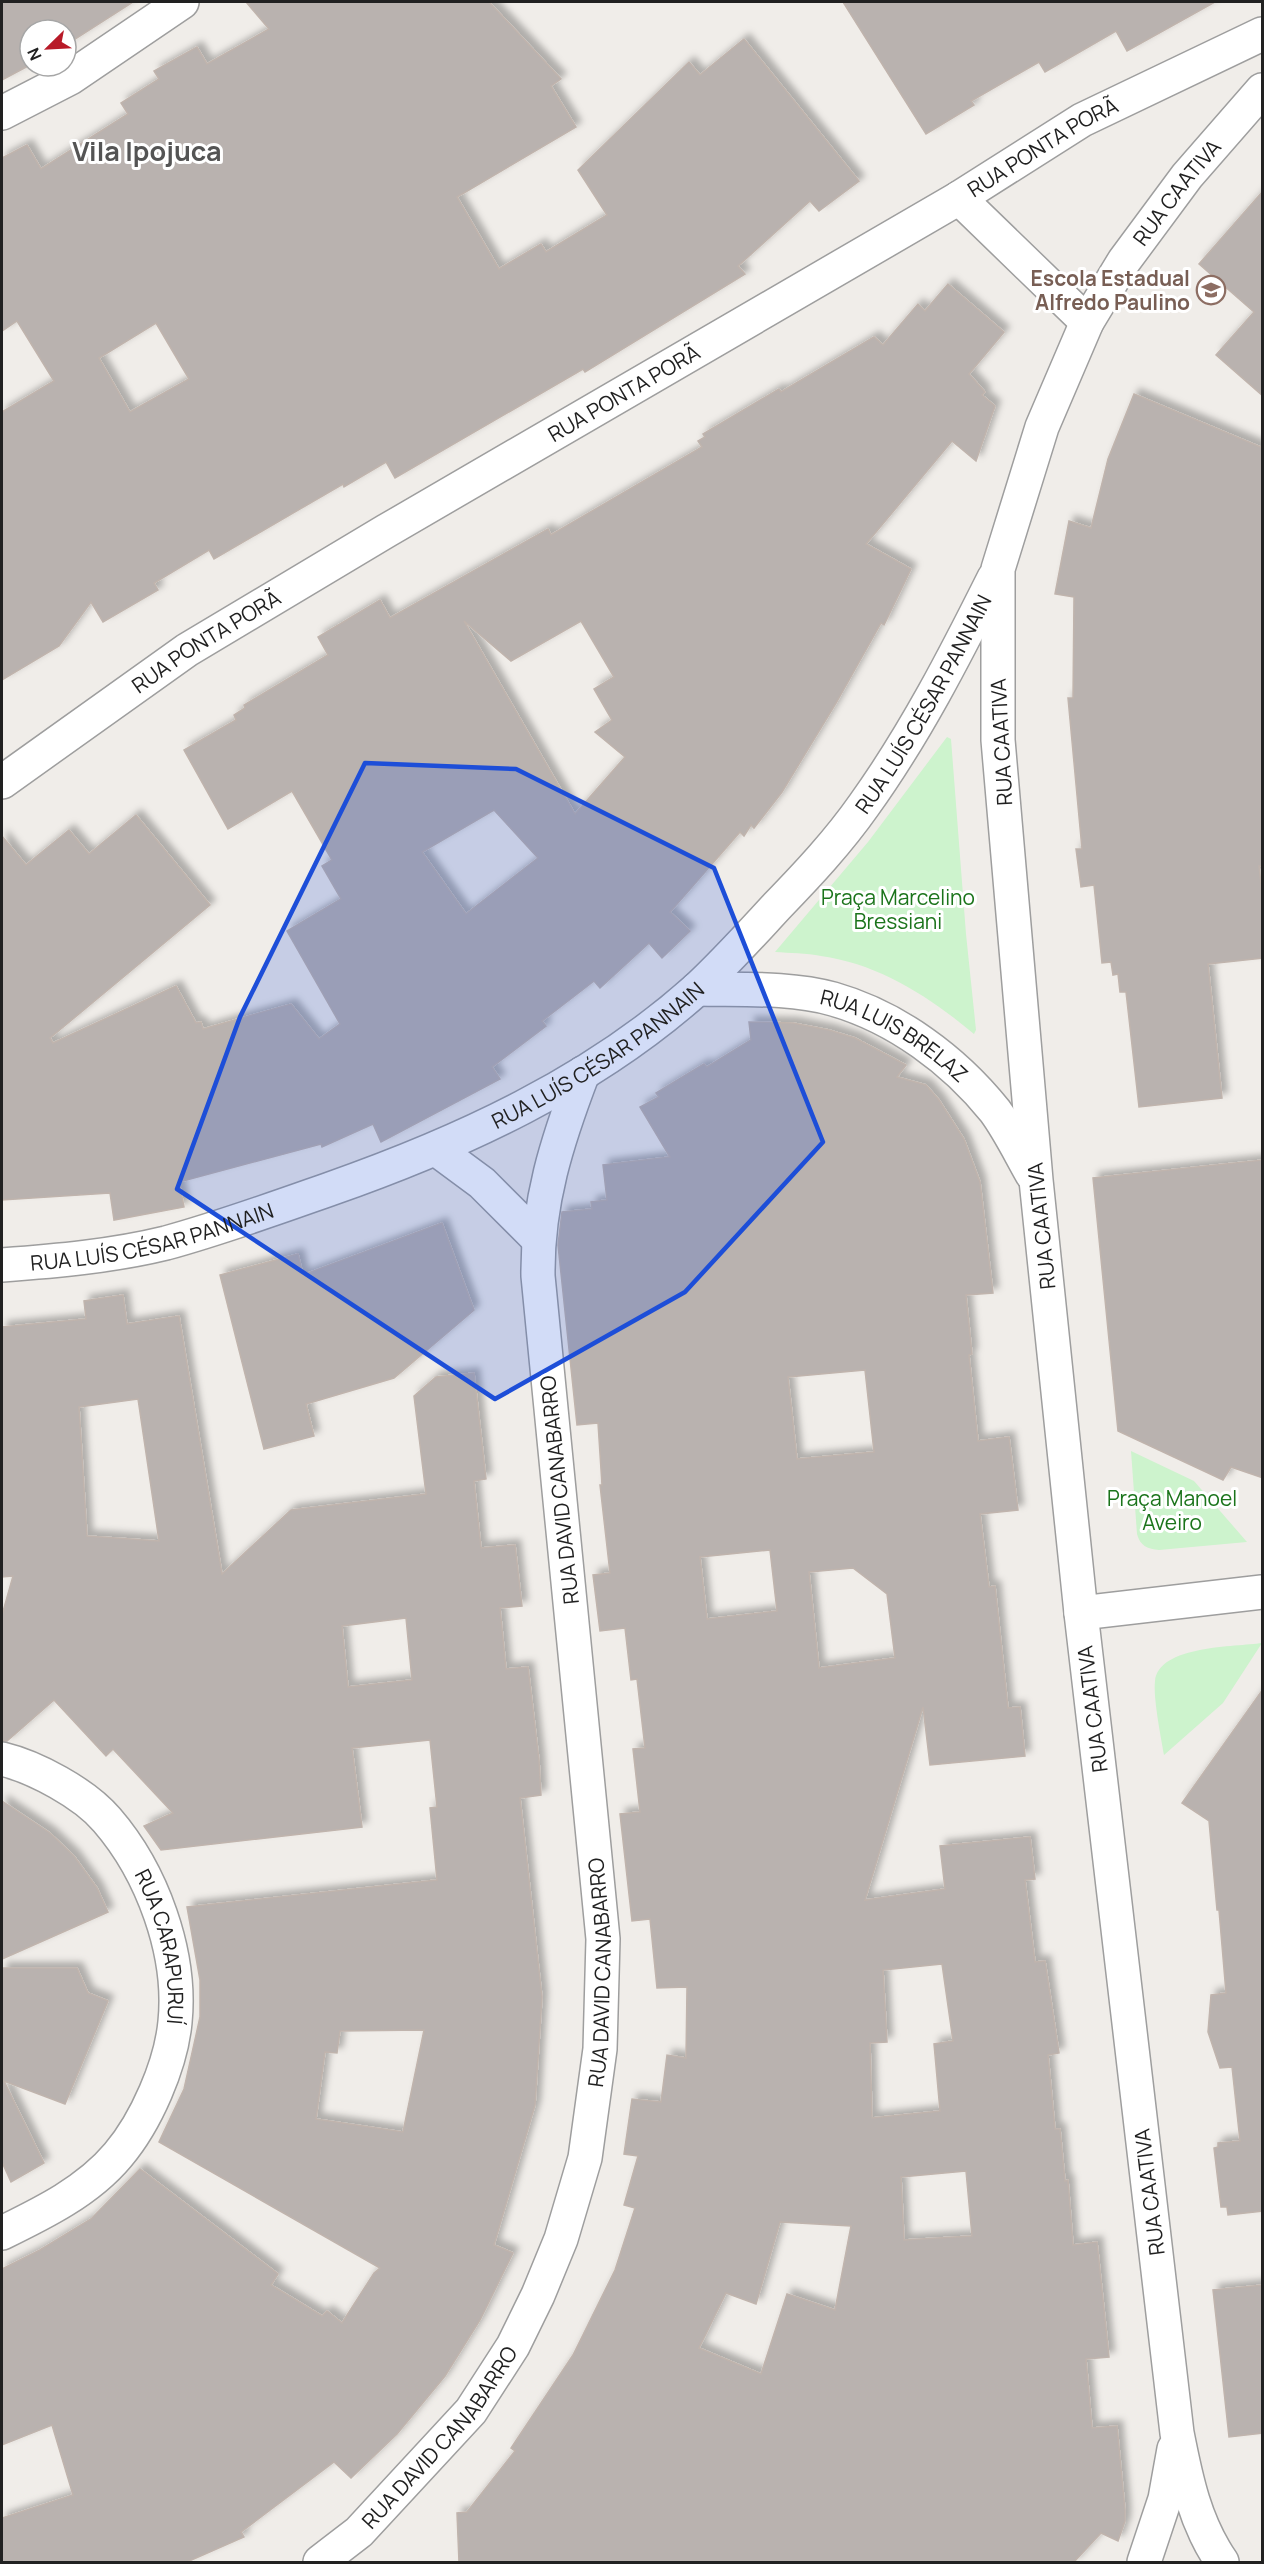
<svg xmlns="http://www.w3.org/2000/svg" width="1264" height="2564" font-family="Manrope,sans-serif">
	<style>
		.park { fill: #cdf3cd }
		.building { fill: #b9b2af; stroke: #c0b4ad; stroke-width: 1.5; fill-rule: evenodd; filter: url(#shadow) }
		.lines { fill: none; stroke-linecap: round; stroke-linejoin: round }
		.street-casing { stroke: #9e9e9e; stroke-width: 36 }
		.street { stroke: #fff; stroke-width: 33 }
		.marked { fill: #1d4ed8; fill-opacity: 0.2; stroke: #1d4ed8; stroke-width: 4.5; stroke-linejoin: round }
		.labels { text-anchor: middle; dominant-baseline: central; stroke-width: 6; stroke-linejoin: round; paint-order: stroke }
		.street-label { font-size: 21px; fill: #212121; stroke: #fff }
		.education-label { font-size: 21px; font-weight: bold; fill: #785e54; stroke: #fff; text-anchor: end }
		.park-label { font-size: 21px; fill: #1b741b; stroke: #fff }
		.district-label { font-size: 27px; font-weight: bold; fill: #545454; stroke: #fff }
	</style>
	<defs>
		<filter id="shadow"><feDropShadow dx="5.5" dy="-5.5" stdDeviation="3" flood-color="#0004"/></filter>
	</defs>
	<rect width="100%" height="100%" fill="#f0ede9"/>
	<g class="park">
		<path d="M947,737L951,739L966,934L976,1030L974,1034C930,997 879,964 821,956C806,953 790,953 775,952L868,842Z"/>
		<path d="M1131,1451L1194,1481L1247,1542L1159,1550C1148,1549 1140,1546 1137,1534Z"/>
		<path d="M1262,1643L1223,1703L1164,1755C1161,1737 1153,1698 1155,1681C1159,1645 1235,1647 1262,1643Z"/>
	</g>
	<g class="building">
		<path d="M2,2H133L66,45V30H30V65L2,80Z"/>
		<path d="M246,2H489L561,79L551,86L576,127L457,197L499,269L541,244L546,252L607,215L578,170L689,62L700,75L744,39L859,181L819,211L810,201L738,266L745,274L585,372L583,369L395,478L386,462L344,487L343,484L214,559L209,550L154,583L158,590L103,622L91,602L59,646L2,680V412L54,381L17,321L2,331V158L27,145L41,169L128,114L121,103L159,79L154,71L197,47L207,64L269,29ZM156,323L189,379L130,412L99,358Z"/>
		<path d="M843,2H1215L1127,51L1116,31L1045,72L1039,62L971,101L974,105L926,134Z"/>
		<path d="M1263,191V396L1216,355L1254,312L1199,264Z"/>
		<path d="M948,284L1004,332L969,374L985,392L982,395L995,406L976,461L952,441L866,544L911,569L884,625L881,623L836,703L782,792L754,828L751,825L744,836L740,832L670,912L690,931L662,958L649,943L600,988L594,981L542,1021L546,1026L492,1067L500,1079L381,1142L373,1124L322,1147L321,1144L179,1182L184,1207L114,1220L110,1193L2,1200V836L26,865L69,830L89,854L136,815L210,905L50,1038L53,1043L176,986L196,1023L201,1022L203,1029L291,1004L319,1039L340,1024L287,931L341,899L322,866L332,860L292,791L228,829L184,750L236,720L234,715L245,708L244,705L328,655L318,637L380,600L390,618L548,529L551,535L702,447L698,441L705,437L703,434L779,389L781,392L874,337L883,345L918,304L925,311ZM464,621L511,661L581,621L614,677L594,689L612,720L595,732L625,757L575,814ZM494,810L538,858L466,914L422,852Z"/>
		<path d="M1134,394L1263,448V866H1259L1263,902V958L1208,964L1222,1098L1139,1107L1126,992H1120L1118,974L1113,975L1111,962L1102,963L1094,885L1081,887L1076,849H1082L1068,698H1073L1074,597L1055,594L1069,521L1091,528L1108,459Z"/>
		<path d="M749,1022L793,1023L829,1030L855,1038L906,1065L897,1077L926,1085L939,1100L964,1139L980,1182L993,1293L966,1295L972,1354L969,1355L978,1441L1009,1437L1018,1510L980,1514L989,1587L995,1586L1008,1708L1020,1707L1025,1756L930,1765L923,1707L865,1900L945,1889L940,1846L1030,1837L1035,1879L1025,1880L1035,1962L1045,1961L1059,2053L1048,2055L1055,2129H1060L1065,2181L1068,2180L1073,2245L1097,2242L1109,2357L1086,2359L1092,2428L1117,2426L1125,2510V2521L1118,2541L1101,2533L1074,2562H459L457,2513L467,2512L515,2451L511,2448L573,2355L615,2270L635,2208L624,2205L638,2156L624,2154L632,2099L661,2102L667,2055L686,2058L687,1987L657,1988L650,1919L632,1921L620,1814L640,1812L633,1749L645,1748L637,1679L631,1680L625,1628L600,1631L593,1575L610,1573L600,1485H602L598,1423L577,1425L558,1245L562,1212L592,1209L591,1202L607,1200L603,1165L670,1157L640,1107L659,1097L656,1093L704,1064L707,1067L751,1040ZM865,1370L874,1452L797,1459L788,1377ZM770,1550L777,1611L707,1619L700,1557ZM853,1568L887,1594L895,1658L819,1668L809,1572ZM942,1964L953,2041L934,2044L940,2111L872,2118L870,2043L887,2042L883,1970ZM966,2171L972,2236L904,2240L901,2177ZM780,2222L851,2226L835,2310L787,2294L761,2374L699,2348L726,2293L756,2304Z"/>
		<path d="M1263,1160V1478L1231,1467L1223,1480L1118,1431L1093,1178Z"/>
		<path d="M442,1223L474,1310L394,1378L306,1404L314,1436L264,1449L220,1275L298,1254L303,1275Z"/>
		<path d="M123,1295L127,1324L179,1316L222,1574L291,1510L426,1494L414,1396L436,1377L474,1373L486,1479L474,1481L481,1548L515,1545L522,1606L500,1608L506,1669L528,1667L539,1760L541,1795L520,1798L542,1997L535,2105L494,2245L513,2253L480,2320L445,2376L397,2434L351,2478L334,2462L241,2532L244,2537L187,2562H2V2518L73,2495L52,2425L2,2445V2269L40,2250L91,2219L140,2169L278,2274L271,2285L322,2316L327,2311L342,2323L374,2273L380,2268L159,2142L184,2089L200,2017V1980L187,1907L437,1880L430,1808L437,1807L430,1740L352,1748L362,1827L161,1850L144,1826L173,1813L113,1749L106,1756L54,1700L7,1741H2V1615L13,1576L2,1577V1327L86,1319L84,1301ZM138,1399L159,1541L87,1536L79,1407ZM406,1618L412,1680L348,1687L342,1626ZM424,2030L403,2132L316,2119L325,2052L337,2053L340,2031Z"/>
		<path d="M1263,1689V2211L1228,2215L1227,2207H1221L1214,2148L1218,2147V2143L1240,2141L1232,2067L1220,2068L1208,2032L1211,1995L1226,1993L1219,1910H1217L1209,1821L1182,1803Z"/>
		<path d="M2,1801L50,1833L74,1856L97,1888L108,1912L2,1959Z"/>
		<path d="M2,1968H77L88,1993L108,2001L65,2104L4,2081L44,2163L11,2182L2,2162Z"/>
		<path d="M1263,2285V2433L1229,2437L1213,2290Z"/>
	</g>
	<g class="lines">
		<g class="street-casing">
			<g id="street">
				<path d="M2,113L70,78L182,2"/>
				<path d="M959,198L1087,322"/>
				<path id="s1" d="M2,782L187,650L386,531L959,198L1082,120L1262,34"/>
				<path id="s2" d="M697,989C741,990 790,987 833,999C896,1017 954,1060 995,1111C1009,1130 1020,1153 1032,1174"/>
				<path d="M436,1149L482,1183L538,1239"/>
				<path id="s3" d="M2,1265C56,1261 113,1256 166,1243C221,1228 276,1208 330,1189C461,1143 592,1083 697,989C725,963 751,934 777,906C808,874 838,842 864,805C915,734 955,656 994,578"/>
				<path d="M1081,1613L1262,1592"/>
				<path id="s4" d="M2,1759C35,1767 84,1793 107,1820C152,1872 182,1953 175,2022C171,2065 146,2122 118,2155C88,2191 43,2213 2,2233"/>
				<path id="s5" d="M320,2562L359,2532L471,2411L513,2346L538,2295L561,2239L585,2158L600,2049L603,1939L538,1276C537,1203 557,1141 583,1073"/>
				<path d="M1144,2562L1165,2499L1174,2449"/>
				<path id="s6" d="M1222,2562C1195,2523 1186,2479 1177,2433L1081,1613L1036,1180L998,740V569L1042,427L1087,322L1124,261L1187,176L1262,90"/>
			</g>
		</g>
		<use href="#street" class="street"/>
	</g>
	<path class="marked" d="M365,763L516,769L714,868L823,1142L685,1292L495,1399L177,1189L240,1017Z"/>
	<defs>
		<g id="school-ring" transform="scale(1.5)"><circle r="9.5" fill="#fff" stroke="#8d6e63" stroke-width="1.5"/><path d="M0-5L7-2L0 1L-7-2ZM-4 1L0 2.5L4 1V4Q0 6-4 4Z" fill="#8d6e63"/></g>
	</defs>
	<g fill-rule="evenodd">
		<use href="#school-ring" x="1211" y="290"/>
	</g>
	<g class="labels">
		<g class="street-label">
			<text stroke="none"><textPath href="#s1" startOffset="1220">RUA PONTA PORÃ</textPath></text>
			<text stroke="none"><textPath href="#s6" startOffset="2432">RUA CAATIVA</textPath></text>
			<text stroke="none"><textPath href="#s1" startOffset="734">RUA PONTA PORÃ</textPath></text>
			<text stroke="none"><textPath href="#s1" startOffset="248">RUA PONTA PORÃ</textPath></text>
			<text stroke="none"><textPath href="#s3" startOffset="1125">RUA LUÍS CÉSAR PANNAIN</textPath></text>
			<text transform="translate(1001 742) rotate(-93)">RUA CAATIVA</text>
			<text stroke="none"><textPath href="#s2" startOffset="208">RUA LUIS BRELAZ</textPath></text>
			<text stroke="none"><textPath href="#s3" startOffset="639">RUA LUÍS CÉSAR PANNAIN</textPath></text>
			<text transform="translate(1041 1226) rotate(-96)">RUA CAATIVA</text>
			<text stroke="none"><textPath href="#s3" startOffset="153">RUA LUÍS CÉSAR PANNAIN</textPath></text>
			<text transform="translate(559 1490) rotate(-96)">RUA DAVID CANABARRO</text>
			<text transform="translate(1092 1709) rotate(-97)">RUA CAATIVA</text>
			<text stroke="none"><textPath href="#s4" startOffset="264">RUA CARAPURUÍ</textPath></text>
			<text stroke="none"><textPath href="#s5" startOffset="680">RUA DAVID CANABARRO</textPath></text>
			<text transform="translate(1149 2192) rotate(-97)">RUA CAATIVA</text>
			<text stroke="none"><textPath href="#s5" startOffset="174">RUA DAVID CANABARRO</textPath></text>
		</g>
		<g class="education-label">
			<text x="1190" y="278">Escola Estadual<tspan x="1190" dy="24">Alfredo Paulino</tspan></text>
		</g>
		<g class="park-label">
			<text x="898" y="897">Praça Marcelino<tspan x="898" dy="24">Bressiani</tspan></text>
			<text x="1172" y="1498">Praça Manoel<tspan x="1172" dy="24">Aveiro</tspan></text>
		</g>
		<g class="district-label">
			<text x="147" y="150">Vila Ipojuca</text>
		</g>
	</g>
	<rect width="1264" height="2564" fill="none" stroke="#212121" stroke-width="6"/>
	<g transform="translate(48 48) rotate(246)"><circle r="28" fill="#ffffff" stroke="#a6a6a6" stroke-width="1.5"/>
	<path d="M0-4.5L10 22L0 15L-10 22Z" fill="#b81a28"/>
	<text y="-9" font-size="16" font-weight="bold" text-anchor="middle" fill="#212121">N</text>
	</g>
</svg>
